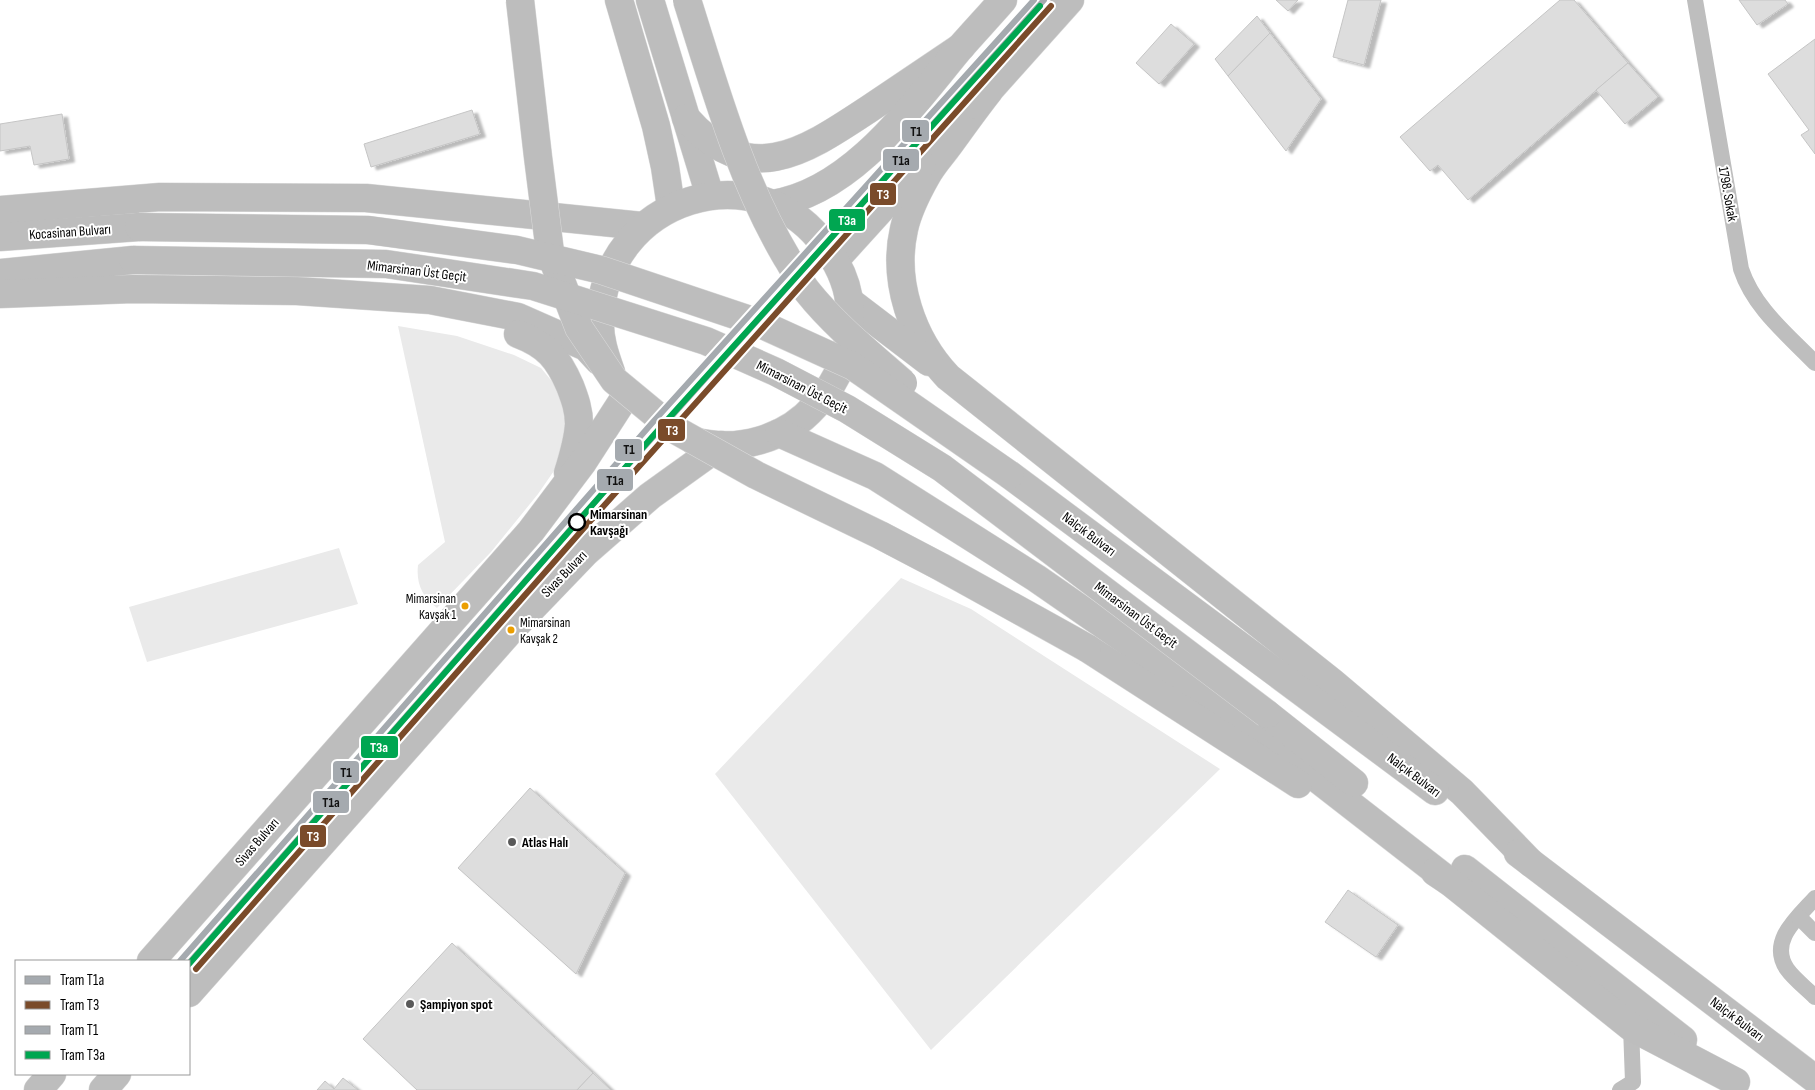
<svg xmlns="http://www.w3.org/2000/svg" width="1815" height="1090" font-family="'Sofia Sans Condensed',sans-serif">
	<style>
		.green { fill: #eaeaea }
		.building { fill: #ddd; stroke: #c5c5c5; filter: url(#shadow) }
		.lines { fill: none; stroke-linecap: round; stroke-linejoin: round }
		.highway-casing { stroke: #dbdbdb; stroke-width: 29 }
		.street { stroke: #bebebe; stroke-width: 16 }
		.highway { stroke: #bdbdbd; stroke-width: 28 }
		.highway-bridge-casing { stroke: #dbdbdb; stroke-width: 29; stroke-linecap: butt }
		.highway-bridge { stroke: #bdbdbd; stroke-width: 28 }
		.tram-1-casing { stroke: #fff; stroke-width: 10 }
		.tram-2-casing { stroke: #fff; stroke-width: 10 }
		.tram-3-casing { stroke: #fff; stroke-width: 10 }
		.tram-4-casing { stroke: #fff; stroke-width: 10 }
		.tram-1 { stroke: #a5aaaf; stroke-width: 6 }
		.tram-2 { stroke: #7a4b2a; stroke-width: 6 }
		.tram-3 { stroke: #a5aaaf; stroke-width: 6 }
		.tram-4 { stroke: #00a651; stroke-width: 6 }
		.stop-dot { fill: #fff; stroke: #000; stroke-width: 2.5 }
		.bus-dot { fill: #eb9e00; stroke: #fff; stroke-width: 2 }
		.poi-dot { fill: #595959; stroke: #fff; stroke-width: 2 }
		.labels { text-anchor: middle; dominant-baseline: central; stroke-width: 4; stroke-linejoin: round; paint-order: stroke }
		.bus-label { font-size: 13px; fill: #000; stroke: #fff; text-anchor: end }
		.street-label { font-size: 14px; fill: #000; stroke: #fff }
		.stop-label { font-size: 14px; font-weight: bold; fill: #000; stroke: #fff; text-anchor: start }
		.poi-label { font-size: 14px; font-weight: bold; fill: #000; stroke: #fff; text-anchor: start }
		.line-badge { stroke: #fff; stroke-width: 2 }
		.badge-label { font-size: 14px; text-anchor: middle; font-weight: bold; fill: #fff }
		.pale-badge-label { font-size: 14px; text-anchor: middle; font-weight: bold; fill: #111 }
	</style>
	<defs>
		<filter id="shadow"><feDropShadow dx="5.5" dy="3" stdDeviation="1" flood-color="#0004"/></filter>
	</defs>
	<rect width="100%" height="100%" fill="#fff"/>
	<g class="green">
		<path d="M398,326L457,336L514,355L541,368L555,385L560,395L567,427L558,465L538,494L491,552L437,608C422,597 416,583 418,565L445,542Z"/>
		<path d="M339,548L358,604L147,662L129,607Z"/>
		<path d="M901,578L971,609L1220,769L931,1050L715,774Z"/>
	</g>
	<g class="building">
		<path d="M1276,0H1298L1288,11Z"/>
		<path d="M1348,0H1381L1364,65L1333,57Z"/>
		<path d="M1560,0H1574L1628,63L1468,200L1438,165L1430,171L1400,137Z"/>
		<path d="M1739,0H1785L1788,4L1757,25Z"/>
		<path d="M1257,16L1270,33L1228,76L1215,59Z"/>
		<path d="M1171,24L1194,44L1159,84L1136,63Z"/>
		<path d="M1270,33L1321,99L1286,151L1228,76Z"/>
		<path d="M1815,39V154L1801,135L1809,130L1768,74Z"/>
		<path d="M1628,63L1658,97L1625,124L1596,90Z"/>
		<path d="M472,110L480,134L371,167L364,144Z"/>
		<path d="M62,114L69,159L34,165L30,146L0,151V124Z"/>
		<path d="M530,788L625,873L576,974L458,868Z"/>
		<path d="M1348,890L1398,925L1376,957L1325,922Z"/>
		<path d="M452,943L593,1073L577,1090H417L363,1039Z"/>
		<path d="M593,1073L611,1090H577Z"/>
		<path d="M343,1078L358,1090H317L325,1081L334,1089Z"/>
	</g>
	<g class="lines">
		<g class="highway-casing">
			<g id="highway">
				<path d="M619,0L656,126L665,167L671,207"/>
				<path d="M650,0L710,196"/>
				<path d="M989,91C974,110 960,130 946,149C939,158 931,167 926,177C917,193 908,211 904,229C892,281 912,339 948,377L1332,682L1462,792L1531,863"/>
				<path d="M976,105L1070,0"/>
				<path d="M686,118C749,190 804,152 869,109C900,88 930,68 961,47"/>
				<path d="M772,204C852,192 911,107 960,48C974,32 989,16 1003,0"/>
				<path d="M0,210L160,197L366,198L642,226"/>
				<path d="M0,237L139,227"/>
				<path d="M835,260L922,164"/>
				<path d="M0,273L133,260"/>
				<path d="M0,294L133,289L297,291L430,300L518,317L586,347L599,361"/>
				<path d="M849,301L929,362"/>
				<path d="M518,334C547,345 558,358 570,386C575,399 579,410 579,424C578,440 573,457 568,473"/>
				<path d="M611,372C605,355 599,338 600,320C604,198 759,148 828,250C840,267 849,288 850,310C851,349 842,376 815,406C786,439 737,453 694,441"/>
				<path d="M779,433L875,476L1036,578L1205,695L1288,756L1450,882"/>
				<path d="M1010,475L1435,791"/>
				<path d="M1087,648L1298,784"/>
				<path d="M1267,714L1354,783"/>
				<path d="M1518,853L1815,1079"/>
				<path d="M1465,869L1683,1040"/>
				<path d="M1435,872L1450,882L1631,1027L1736,1082"/>
				<path d="M151,961L531,531L583,462L625,397"/>
				<path d="M189,993L511,630L586,552L650,496L721,445"/>
				<path d="M38,1090L52,1074"/>
				<path d="M103,1090L117,1074"/>
			</g>
		</g>
		<g class="street">
			<path d="M1695,0L1741,269C1754,308 1787,334 1815,363"/>
			<path d="M1815,898C1798,917 1768,941 1787,969C1794,979 1806,988 1815,997"/>
			<path d="M1799,917L1815,933"/>
			<path d="M1620,1090L1633,1082L1631,1027"/>
		</g>
		<use href="#highway" class="highway"/>
		<g class="highway-bridge-casing">
			<g id="highway-bridge">
				<path d="M520,0L538,157L550,252L579,328L614,380L672,428L756,475L880,535L941,567L1087,648"/>
				<path d="M687,0C715,88 740,179 787,258C794,269 799,281 807,291C834,325 870,354 903,383"/>
				<path d="M139,227L368,230L517,250L601,270L756,322L853,366L1010,475"/>
				<path d="M133,260L386,264L533,286L706,341L776,372L847,409L942,468L1267,714"/>
			</g>
		</g>
		<use href="#highway-bridge" class="highway-bridge"/>
		<g class="tram-1-casing">
			<path id="tram-1" d="M189,963L577,522L1044,0"/>
		</g>
		<g class="tram-2-casing">
			<path id="tram-2" d="M196,969L584,528L1051,6"/>
		</g>
		<g class="tram-3-casing">
			<path id="tram-3" d="M180,961L653,422L1034,0"/>
		</g>
		<g class="tram-4-casing">
			<path id="tram-4" d="M189,964L660,428L1040,6"/>
		</g>
		<use href="#tram-1" class="tram-1"/>
		<use href="#tram-2" class="tram-2"/>
		<use href="#tram-3" class="tram-3"/>
		<use href="#tram-4" class="tram-4"/>
	</g>
	<circle class="stop-dot" cx="577" cy="522" r="8"/>
	<g class="bus-dot">
		<circle cx="465" cy="606" r="4.5"/>
		<circle cx="511" cy="630" r="4.5"/>
	</g>
	<g class="poi-dot">
		<circle cx="512" cy="842" r="5"/>
		<circle cx="410" cy="1004" r="5"/>
	</g>
	<g class="labels">
		<g class="bus-label">
			<text x="456" y="599">Mimarsinan<tspan x="456" dy="16">Kavşak 1</tspan></text>
			<text x="520" y="623" text-anchor="start">Mimarsinan<tspan x="520" dy="16">Kavşak 2</tspan></text>
		</g>
		<g class="street-label">
			<text transform="translate(1728 194) rotate(80)">1798. Sokak</text>
			<text transform="translate(70 232) rotate(-4)">Kocasinan Bulvarı</text>
			<text transform="translate(417 271) rotate(7)">Mimarsinan Üst Geçit</text>
			<text transform="translate(802 387) rotate(27)">Mimarsinan Üst Geçit</text>
			<text transform="translate(1089 534) rotate(37)">Nalçık Bulvarı</text>
			<text transform="translate(564 574) rotate(-46)">Sivas Bulvarı</text>
			<text transform="translate(1136 615) rotate(37)">Mimarsinan Üst Geçit</text>
			<text transform="translate(1414 775) rotate(37)">Nalçık Bulvarı</text>
			<text transform="translate(257 842) rotate(-49)">Sivas Bulvarı</text>
			<text transform="translate(1737 1019) rotate(37)">Nalçık Bulvarı</text>
		</g>
		<g class="stop-label">
			<text x="590" y="514">Mimarsinan<tspan x="590" dy="16">Kavşağı</tspan></text>
		</g>
		<g class="poi-label">
			<text x="522" y="842">Atlas Halı</text>
			<text x="420" y="1004">Şampiyon spot</text>
		</g>
	</g>
	<g class="line-badge">
		<rect x="901" y="119" width="29" height="24" rx="5" fill="#a5aaaf"/>
		<rect x="882" y="148" width="38" height="24" rx="5" fill="#a5aaaf"/>
		<rect x="869" y="182" width="28" height="24" rx="5" fill="#7a4b2a"/>
		<rect x="828" y="208" width="38" height="24" rx="5" fill="#00a651"/>
		<rect x="657" y="418" width="29" height="24" rx="5" fill="#7a4b2a"/>
		<rect x="614" y="438" width="29" height="24" rx="5" fill="#a5aaaf"/>
		<rect x="596" y="468" width="38" height="24" rx="5" fill="#a5aaaf"/>
		<rect x="360" y="735" width="39" height="24" rx="5" fill="#00a651"/>
		<rect x="332" y="760" width="28" height="24" rx="5" fill="#a5aaaf"/>
		<rect x="312" y="790" width="38" height="24" rx="5" fill="#a5aaaf"/>
		<rect x="299" y="824" width="28" height="24" rx="5" fill="#7a4b2a"/>
	</g>
	<g class="badge-label">
		<text x="883" y="199">T3</text>
		<text x="847" y="225">T3a</text>
		<text x="672" y="435">T3</text>
		<text x="379" y="752">T3a</text>
		<text x="313" y="841">T3</text>
	</g>
	<g class="pale-badge-label">
		<text x="916" y="136">T1</text>
		<text x="901" y="165">T1a</text>
		<text x="629" y="454">T1</text>
		<text x="615" y="485">T1a</text>
		<text x="346" y="777">T1</text>
		<text x="331" y="807">T1a</text>
	</g>
	<rect x="15" y="960" width="175" height="115" fill="#ffffff" stroke="#999999"/>
	<rect x="25" y="976" width="25" height="8" fill="#a5aaaf" stroke="#999999"/>
	<text x="60" y="985" font-size="15" fill="#000000">Tram T1a</text>
	<rect x="25" y="1001" width="25" height="8" fill="#7a4b2a" stroke="#999999"/>
	<text x="60" y="1010" font-size="15" fill="#000000">Tram T3</text>
	<rect x="25" y="1026" width="25" height="8" fill="#a5aaaf" stroke="#999999"/>
	<text x="60" y="1035" font-size="15" fill="#000000">Tram T1</text>
	<rect x="25" y="1051" width="25" height="8" fill="#00a651" stroke="#999999"/>
	<text x="60" y="1060" font-size="15" fill="#000000">Tram T3a</text>
</svg>
